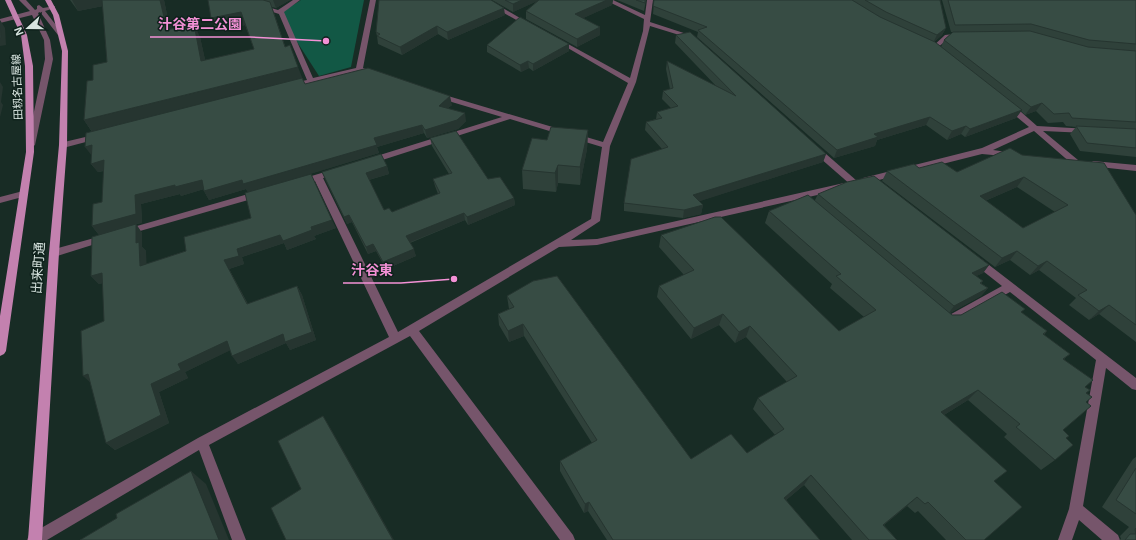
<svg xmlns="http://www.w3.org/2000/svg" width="1136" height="540" font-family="Helvetica,'Noto Sans JP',sans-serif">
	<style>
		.green { fill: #125845 }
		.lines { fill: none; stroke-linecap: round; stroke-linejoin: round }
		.minor { fill: #76556b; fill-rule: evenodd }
		.major { fill: #c381af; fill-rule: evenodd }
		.wall { fill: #2f413a; fill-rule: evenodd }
		.shaded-wall { fill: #263530 }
		.building { fill: #374c44; stroke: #263530; fill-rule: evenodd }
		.labels { text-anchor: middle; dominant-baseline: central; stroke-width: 3; stroke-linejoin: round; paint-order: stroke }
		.far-street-label { font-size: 11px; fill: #d8e5e0; stroke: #0f221c }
		.street-label { font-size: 13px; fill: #d8e5e0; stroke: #0f221c }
		.leader { fill: none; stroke: #f391d6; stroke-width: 1.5 }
		.callout-dot { fill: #f391d6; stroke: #0f221c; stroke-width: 1.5 }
		.callout-label { font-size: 14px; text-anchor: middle; font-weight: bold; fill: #f391d6; stroke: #0f221c; stroke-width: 3; stroke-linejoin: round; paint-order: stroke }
	</style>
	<rect width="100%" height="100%" fill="#182c25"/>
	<path class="green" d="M301,0H364L351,67L319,76L279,14Z"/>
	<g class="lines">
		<g class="minor">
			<path d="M19,0H26L35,10L37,9V6L39,5L43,8L55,6V8L45,11L63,34L58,35L40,12L38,13L50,40L53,59L35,145L31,148L27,145L45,59L44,40L32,15L0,23V19L30,11Z"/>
			<path d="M293,0H300L284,12L313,78L356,68L370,0H376L363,68L376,72V76H370L359,71L311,84L289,88V84L307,80L279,14L258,7L261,5L278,10Z"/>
			<path d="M481,0H489L532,25L527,26Z"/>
			<path d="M605,0H613L645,15L647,0H653L650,22L693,36L696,39L691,40L689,38L650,26L636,82L610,146L600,221L571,240L597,239L844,183L848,186L844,189L597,245L559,247L419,331L573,535L575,540H560L410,336L209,445L246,540H232L199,450L47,540H27L29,535L198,438L389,337L315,181L301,185L297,182L298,180L335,169L338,170L339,172L338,174L323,178L398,332L591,219L602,147L510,119L373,163H367L366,161L367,159L502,117L435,97L434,95L438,93L603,142L628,83L554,40L559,39L630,78L643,31L644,19Z"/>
			<path d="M963,33L965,34V36L949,38L936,49L931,48L945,35Z"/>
			<path d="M1006,104H1012L1037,126L1089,129V133H1086L1043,131L1078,160L1079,162L1078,164H1072L1034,131L993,150L1014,153L1015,155L1014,157L982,154L863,184L859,181L863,178L982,148L1029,127L1006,108Z"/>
			<path d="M98,134L102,136L101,138L63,148L59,145L60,143Z"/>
			<path d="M815,146L818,147L857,181L858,183L857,185H851L812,151L811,149L812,147Z"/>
			<path d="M1093,161L1136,165V171L1090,166L1089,164Z"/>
			<path d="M23,191L26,192L27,194L26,196L0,203V197Z"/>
			<path d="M259,191L262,192L263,194L262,196L126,235L121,232L123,230Z"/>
			<path d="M105,235L108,236L110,238L108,240L54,257L49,253L51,250Z"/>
			<path d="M977,257L980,258L1136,378V390L1132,389L1106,368L1083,506L1118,535L1120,540H1102L1079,520L1072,540H1058L1069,509L1096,360L1010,292L952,324L948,325L944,324L943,321L944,318L1002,286L974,264L972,261L974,258Z"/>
		</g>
		<g class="major">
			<path d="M5,0H11L27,35L33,66L34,152L6,351L4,354L0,356V316L26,152L25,66L21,35Z"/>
			<path d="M45,0H51L59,15L68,51L67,145L59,253L42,540H28L49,253L59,145L62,51L53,15Z"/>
		</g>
	</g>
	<g class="wall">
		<path d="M70,0H164L170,29L200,37L205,60L254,49L245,25L217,31L211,18L208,0H290L276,8L272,7L285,46L305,84L452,105L448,108L466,121L458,129L427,138L424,133L377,147L379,153L279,183L336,228L314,236L316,239L287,250L284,243L242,257L244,264L229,269L248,304L297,286L302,295L316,340L290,350L286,343L238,364L230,350L185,372L188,378L159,392L169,423L115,450L106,443L104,321L103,283L99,284L91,276L99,235L92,226L102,202L104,171L98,172L91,164L92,132L84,120L93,80L107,62L103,6L78,11ZM204,189V191L209,200L246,189L248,192L251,218L186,251L146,264V251L142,247V233L136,224L142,223L141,204L180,194L181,196Z"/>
		<path d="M492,0H613L612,5L583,18L600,27V35L577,47L526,19V11L537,1L513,12Z"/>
		<path d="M617,0H646L644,11Z"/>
		<path d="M654,0H940L946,28L942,35L934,42L941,47L944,40L953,32H951L942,0H1136V157L1080,151L1070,134L1076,127L1066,126L1063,122L1048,123L1036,111L1025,115L1021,111L1016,118L965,137L961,134L947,140L926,125L877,140L875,146L834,158L697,37L698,32L653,14Z"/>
		<path d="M505,15L448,40L438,34L402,55L378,44L377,36L376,32Z"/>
		<path d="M676,35L826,154L823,162L699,201L703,205L701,214L683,218L624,211V203L662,149L645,130L646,122L656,119L657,112L671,108L662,99L663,91L670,89L666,69L667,61L717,87L675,43Z"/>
		<path d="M569,44V51L533,71L529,68L521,72L487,52V45Z"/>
		<path d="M588,130L587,149L580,185L558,183L556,192L523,189L522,170L547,140Z"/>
		<path d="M430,138L514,198L515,205L468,225L465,220L410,243L416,256L386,269L376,251L368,254L352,222L347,224L325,179L322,172L387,166L389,174L369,180L384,210L392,212L438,194L435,186L433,179L449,174L432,146Z"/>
		<path d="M1022,155L1136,215V342L1099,314L1089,320L1069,305L1076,298L1039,270L1030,275L1010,260L995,267L882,181L887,171L919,168L957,172ZM1017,187L1055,212L1023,228L985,201Z"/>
		<path d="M818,194L989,265L983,273L976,276L983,281L981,283L988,288L981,296L950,313L952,315L1022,313L1047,331L1044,335L1070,354L1064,359L1085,387L1086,393V402L1063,430L1066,438L1055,460L1041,470L1004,437L1007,434L968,400L944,415L994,481L984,540H946L918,511L915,513L907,506L884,525L897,540H852L804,485L786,500L820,540H607L588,511L584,513L560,471V461L592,443L524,336L509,342L499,325L498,314L509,309L507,296L691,459L747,453L775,435L753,409L758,398L787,382L746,337L735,343L719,325L691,339L657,297L659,286L684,275L659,247L661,235L839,331L864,317L830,288L832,284L765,223L769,211L815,200Z"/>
		<path d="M1136,457V540H1119L1121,539L1120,536L1129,527L1102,507L1133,459Z"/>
	</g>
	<g class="shaded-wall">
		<path d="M72,0H106L108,5L78,11Z"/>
		<path d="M160,0H164L173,43L167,30Z"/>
		<path d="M273,0H290L276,8Z"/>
		<path d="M522,0H540L513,12V4Z"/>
		<path d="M607,0H613L612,5L575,22V14Z"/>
		<path d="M504,8L505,15L448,40L447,32Z"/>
		<path d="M241,12L246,25L217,31L211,18Z"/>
		<path d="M0,20L5,28L6,45L0,46Z"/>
		<path d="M194,24L200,37L208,73L201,61Z"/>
		<path d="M437,26L438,34L402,55L400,47Z"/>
		<path d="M600,27V35L577,47V39Z"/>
		<path d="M946,28L942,35L933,43L937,35Z"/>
		<path d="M569,44V51L533,71V64Z"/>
		<path d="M528,61L529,68L521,72L520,65Z"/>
		<path d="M298,67L303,80L93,133L84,120Z"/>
		<path d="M0,82L3,87L1,102L3,105L0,117Z"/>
		<path d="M450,96L452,105L441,114L439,106Z"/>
		<path d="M1042,103L1036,111L1025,115L1031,107Z"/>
		<path d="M1022,110L1016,118L965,137L970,129Z"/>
		<path d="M465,113L466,121L458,129L427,138L425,130Z"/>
		<path d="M930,117L926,125L877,140L875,146L834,158L837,150L874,134Z"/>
		<path d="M422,125L424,133L377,147L379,153L248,193L246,189L209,200L204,191L374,138Z"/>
		<path d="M966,126L961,134L947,140L952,131Z"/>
		<path d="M588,130L587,149L580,185V167Z"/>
		<path d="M92,145V156L85,147Z"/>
		<path d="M826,154L823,162L691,204L693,195Z"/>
		<path d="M104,160L110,169L98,172L91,164Z"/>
		<path d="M558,165V183L556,192L555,173Z"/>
		<path d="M387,166L389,174L368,180L366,173Z"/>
		<path d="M1024,177L1017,187L973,206L980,196Z"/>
		<path d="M202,180L207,188L181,196L180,194L141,204L142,223L136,224L142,233V247L146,251L147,274L99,235L92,226L135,195L175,185Z"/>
		<path d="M514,198L515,205L468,225L467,217Z"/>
		<path d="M703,205L701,214L683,218L684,210Z"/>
		<path d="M464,213L465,220L408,243L406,236Z"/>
		<path d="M349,215L352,222L347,224L344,217Z"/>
		<path d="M332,220L336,228L314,236L316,239L287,250L284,243L242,257L244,264L229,269L252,313L247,304L224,260L237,249L280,235L311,227Z"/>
		<path d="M373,244L376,251L368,254L366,247Z"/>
		<path d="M414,249L416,256L386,269L383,262Z"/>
		<path d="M1017,251L1010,260L995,267L1002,258Z"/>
		<path d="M1047,261L1039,270L1030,275L1038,266Z"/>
		<path d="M989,265L983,273L966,281L972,273Z"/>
		<path d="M102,273L110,281L99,284L91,276Z"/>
		<path d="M297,286L302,295L316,340L290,350L286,343L238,364L232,356Z"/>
		<path d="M988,288L981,296L948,314L954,306Z"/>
		<path d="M1109,305L1099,314L1089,320L1099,311Z"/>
		<path d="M723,314L719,325L691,339L694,328Z"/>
		<path d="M523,324L524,336L509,342L508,331Z"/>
		<path d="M750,326L746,337L735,343L739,332Z"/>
		<path d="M227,341L233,349L185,372L188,378L159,392L169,423L115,450L106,443L151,384L178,364Z"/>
		<path d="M88,374L92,384L83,376Z"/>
		<path d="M978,390L968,400L931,423L941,412Z"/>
		<path d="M323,416L331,429L394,540H393Z"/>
		<path d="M191,471L206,484L229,540H219Z"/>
		<path d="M811,475L804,485L778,507L784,498Z"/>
		<path d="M917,497L907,506L874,533L883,525Z"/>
		<path d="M589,502L588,511L584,513L585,504Z"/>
	</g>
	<g class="building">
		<path d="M102,0H160L167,30L194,24L201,61L254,49L241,12L211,18L208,0H263L270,2L285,47L290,45L298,67L84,120L87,81L93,80V65L107,62Z"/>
		<path d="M379,0H491L504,8L447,32L437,26L400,47L377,36L380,34L376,32Z"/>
		<path d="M505,0H522L513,4Z"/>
		<path d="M539,0H607L575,14L600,27L577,39L526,11Z"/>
		<path d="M636,0H645V3Z"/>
		<path d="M654,0H852L880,17L935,42L1022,110L970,129L966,126L952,131L930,117L874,134L878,137L837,150L698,30L707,27L653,6Z"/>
		<path d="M865,0H940L946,28L937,35L886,12Z"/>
		<path d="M948,0H1136V44L1089,40L1031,24L955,25Z"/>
		<path d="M520,17L569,44L533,64L528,61L520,65L487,45Z"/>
		<path d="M0,21L1,38H0Z"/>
		<path d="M1030,31L1088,47L1136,51V122L1072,118L1069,113L1054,114L1042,103L1031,107L944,40L953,32Z"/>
		<path d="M690,32L826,154L693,195L703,205L684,210L624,203L631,159L668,147L646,122L662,118L657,112L678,106L663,91L673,88L667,61L736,96L676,35Z"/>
		<path d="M368,68L450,96L439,106L465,113L457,120L425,130L422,125L374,138L377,145L243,184L242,180L204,191L202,180L175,187V185L135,195L136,214L92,226L93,204L102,202L104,160L91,164L92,145L85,147L86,133L302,78L305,84Z"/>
		<path d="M1076,126L1136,129V148L1087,143Z"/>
		<path d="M551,127L588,130L580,167L558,165L555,173L522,170L532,138L547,140Z"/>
		<path d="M456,131L488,179L500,177L514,198L467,217L464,213L406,236L414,249L383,262L373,244L366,247L349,215L344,217L322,172L381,154L387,166L366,173L384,210L389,208L392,212L440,193L433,179L452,173L430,138Z"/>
		<path d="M1010,148L1022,155L1104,163L1136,215V325L1109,305L1099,311L1078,295L1087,290L1047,261L1038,266L1017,251L1002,258L887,171L914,164L919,168L942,162L957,172ZM1024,177L1068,205L1023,228L980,196Z"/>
		<path d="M311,174L332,220L311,227L312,230L283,241L280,235L237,249L239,256L224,260L247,304L297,286L312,332L285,342L283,334L232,356L227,341L178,364L181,370L151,384L161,415L106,443L88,374L83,376L81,331L104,321L102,273L91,276L92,237L136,224V243L139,242L140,266L186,251L184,237L251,218L245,193Z"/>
		<path d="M874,176L989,265L972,273L983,281L980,283L988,288L954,306L818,194L847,182Z"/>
		<path d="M808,195L952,315H961L1002,292L1025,309L1021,312L1047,331L1043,334L1070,354L1063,359L1093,380L1085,387L1090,390L1086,393L1092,397L1086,402L1091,406L1063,430L1069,436L1066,438L1073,445L1055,460L1016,427L1020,424L978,390L941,412L1007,471L994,481L1022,507L984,540H966L928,502L925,504L917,497L883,525L897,540H869L811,475L784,498L820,540H613L589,502L585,504L560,461L597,440L523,324L508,331L498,314L514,307L507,296L533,281L557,276L691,459L731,434L747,453L784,429L758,398L797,376L750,326L739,332L723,314L694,328L659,286L694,270L661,235L715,217H721L839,331L876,310L836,276L841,274L769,211Z"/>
		<path d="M323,416L393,540H286L271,508L301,489L278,441Z"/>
		<path d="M1136,468V514L1116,500Z"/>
		<path d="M191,471L219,540H80L117,518L116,514Z"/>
		<path d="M1136,528V540H1125L1130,534H1136L1135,529Z"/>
	</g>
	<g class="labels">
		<g class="far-street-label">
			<text transform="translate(17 87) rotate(-92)">田籾名古屋線</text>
		</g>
		<g class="street-label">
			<text transform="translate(38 268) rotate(-86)">出来町通</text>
		</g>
	</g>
	<path class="leader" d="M326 41L250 37H150M454 279L401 283H343"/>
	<g class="callout-dot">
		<circle cx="326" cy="41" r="4"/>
		<circle cx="454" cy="279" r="4"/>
	</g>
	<g class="callout-label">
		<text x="200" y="29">汁谷第二公園</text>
		<text x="372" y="275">汁谷東</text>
	</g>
	<g transform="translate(28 28) rotate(249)" stroke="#0f221c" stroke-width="3" paint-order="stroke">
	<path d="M0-3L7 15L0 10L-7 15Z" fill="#d8e5e0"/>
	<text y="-6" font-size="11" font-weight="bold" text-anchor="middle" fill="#d8e5e0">N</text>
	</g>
</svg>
